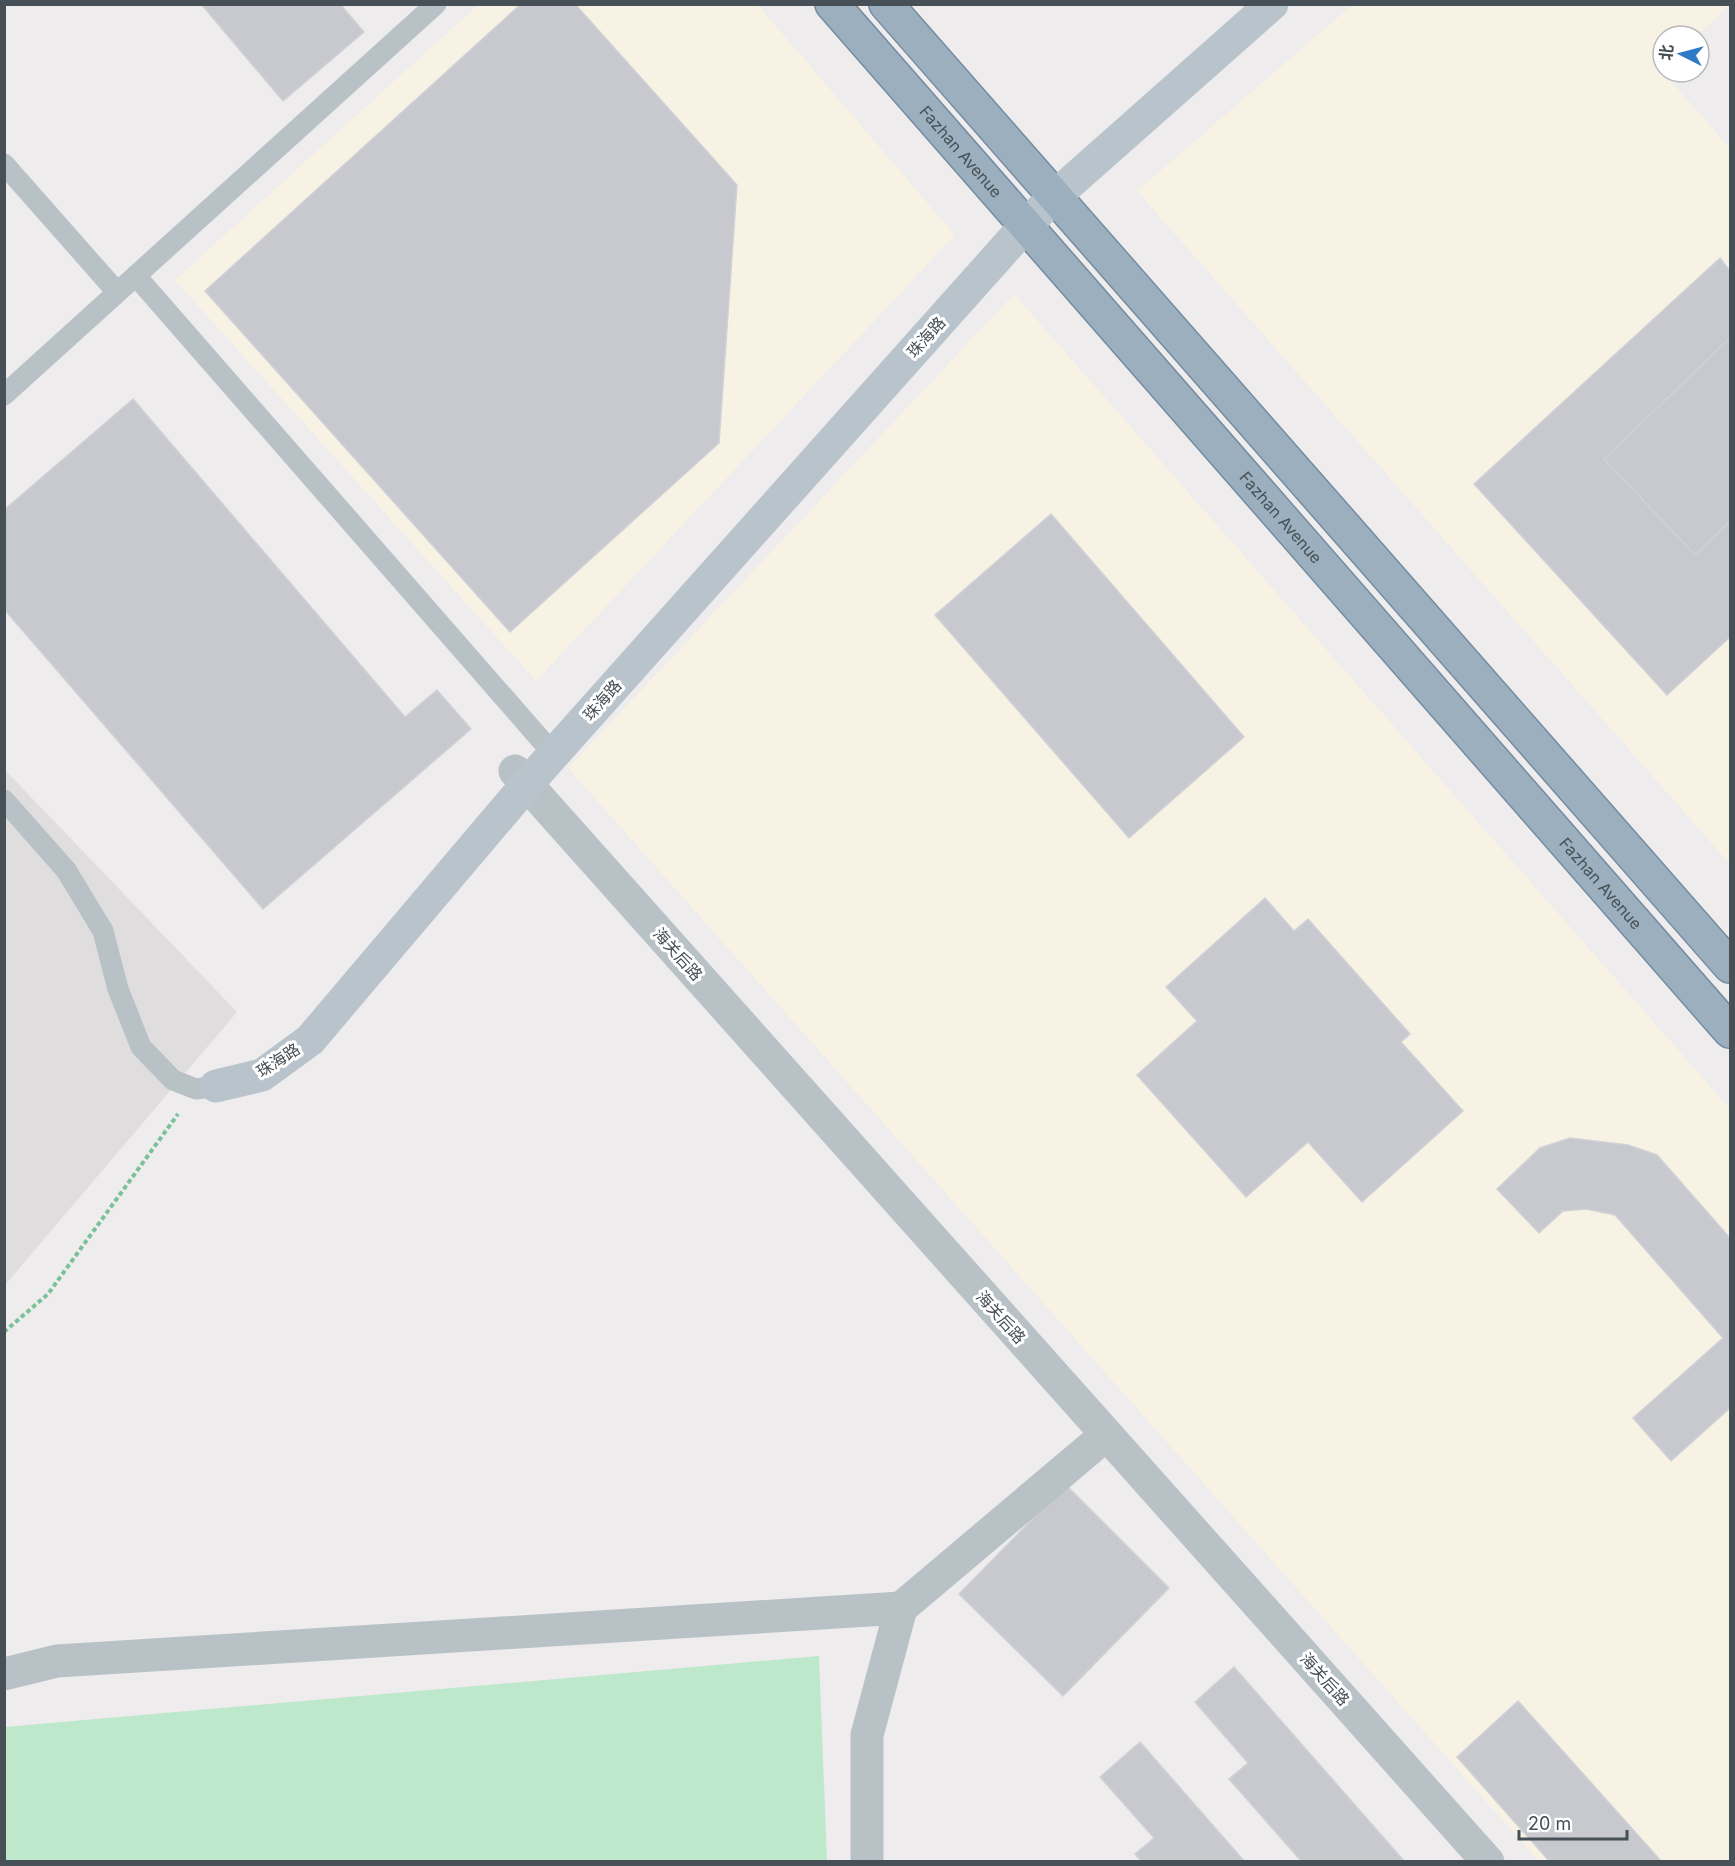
<svg xmlns="http://www.w3.org/2000/svg" width="1735" height="1866" font-family="Inter,'Noto Sans SC',sans-serif">
	<style>
		.commercial { fill: #f8f2e5 }
		.education { fill: #dfdddd }
		.green { fill: #bee8cb }
		.building { fill: #c7c9ce; stroke: #d0d2d7; stroke-width: 1.5 }
		.lines { fill: none; stroke-linecap: round; stroke-linejoin: round }
		.trunk-casing { stroke: #748ca1; stroke-width: 36 }
		.path { stroke: #7ac19a; stroke-width: 4; stroke-dasharray: 4.5 3; stroke-linecap: butt }
		.service { stroke: #b8c1c6; stroke-width: 21 }
		.minor { stroke: #b8c1c6; stroke-width: 33 }
		.secondary { stroke: #b9c3cc; stroke-width: 33 }
		.trunk { stroke: #9cafbe; stroke-width: 33 }
		.labels { text-anchor: middle; dominant-baseline: central; stroke-width: 6; stroke-linejoin: round; paint-order: stroke }
		.street-label { font-size: 16px; fill: #465056; stroke: #fff }
	</style>
	<rect width="100%" height="100%" fill="#eeecec"/>
	<g class="commercial">
		<path d="M478,5H758L955,235L536,681L175,280Z"/>
		<path d="M1352,5H1730L1697,36H1663V68L1661,70L1730,148V864L1137,191Z"/>
		<path d="M1014,294L1730,1109V1861H1539L568,768Z"/>
	</g>
	<path class="education" d="M5,770L237,1012L5,1285Z"/>
	<path class="green" d="M819,1656L827,1861H5V1727Z"/>
	<g class="building">
		<path d="M201,4H340L364,32L283,101Z"/>
		<path d="M521,4H575L737,185L719,443L510,632L205,291Z"/>
		<path d="M1720,258L1730,271V637L1667,695L1474,484Z"/>
		<path d="M1730,338V521L1695,555L1604,459Z"/>
		<path d="M133,399L405,717L437,690L471,729L263,909L4,609V510Z"/>
		<path d="M1051,514L1244,737L1129,838L935,615Z"/>
		<path d="M1265,898L1294,931L1308,919L1410,1034L1401,1042L1463,1111L1362,1202L1308,1142L1246,1197L1137,1075L1197,1021L1166,987Z"/>
		<path d="M1570,1138L1628,1145L1657,1155L1730,1238V1408L1671,1461L1633,1418L1723,1338L1615,1215L1586,1209L1563,1211L1539,1233L1497,1189L1540,1148Z"/>
		<path d="M1066,1485L1169,1588L1063,1696L959,1594Z"/>
		<path d="M1234,1667L1405,1862H1302L1229,1779L1248,1763L1195,1702Z"/>
		<path d="M1518,1701L1662,1862H1550L1457,1757Z"/>
		<path d="M1140,1742L1245,1862H1142L1135,1854L1154,1838L1100,1777Z"/>
	</g>
	<g class="lines">
		<g class="trunk-casing">
			<g id="trunk">
				<path id="s1" d="M832,4L1730,1031"/>
				<path d="M886,4L1730,966"/>
			</g>
		</g>
		<path class="path" d="M4,1332L48,1294L178,1114"/>
		<g class="service">
			<path d="M4,164L117,292"/>
			<path d="M136,276L542,741"/>
			<path d="M4,395L436,4"/>
			<path d="M4,800L66,870L103,931L118,989L141,1047L173,1080L196,1089L216,1086"/>
		</g>
		<g class="minor">
			<path d="M515,771L1488,1862"/>
			<path d="M4,1674L57,1661L901,1608"/>
			<path d="M867,1862V1735L901,1608L1106,1435"/>
		</g>
		<path class="secondary" d="M216,1086L262,1075L310,1040L527,784L1026,225L1054,197L1272,4"/>
		<use href="#trunk" class="trunk"/>
	</g>
	<g class="labels">
		<g class="street-label">
			<text stroke="none"><textPath href="#s1" startOffset="196">Fazhan Avenue</textPath></text>
			<text transform="translate(926 337) rotate(-48)">珠海路</text>
			<text stroke="none"><textPath href="#s1" startOffset="682">Fazhan Avenue</textPath></text>
			<text transform="translate(602 700) rotate(-48)">珠海路</text>
			<text stroke="none"><textPath href="#s1" startOffset="1168">Fazhan Avenue</textPath></text>
			<text transform="translate(678 954) rotate(48)">海关后路</text>
			<text transform="translate(278 1060) rotate(-33)">珠海路</text>
			<text transform="translate(1001 1317) rotate(48)">海关后路</text>
			<text transform="translate(1325 1679) rotate(48)">海关后路</text>
		</g>
	</g>
	<rect width="1735" height="1866" fill="none" stroke="#465056" stroke-width="12"/>
	<g transform="translate(1681 54) rotate(276)"><circle r="28" fill="#ffffff" stroke="#b5b9bb" stroke-width="1.5"/>
	<path d="M0-4.5L10 22L0 15L-10 22Z" fill="#2e7ac6"/>
	<text y="-9" font-size="16" font-weight="bold" text-anchor="middle" fill="#465056">北</text>
	</g>
	<path d="M1519 1830v9h108v-9" fill="none" stroke="#465056" stroke-width="3"/>
	<text x="1528" y="1830" font-size="18" fill="#465056" stroke="#ffffff" stroke-width="4.5" paint-order="stroke">20 m</text>
</svg>
